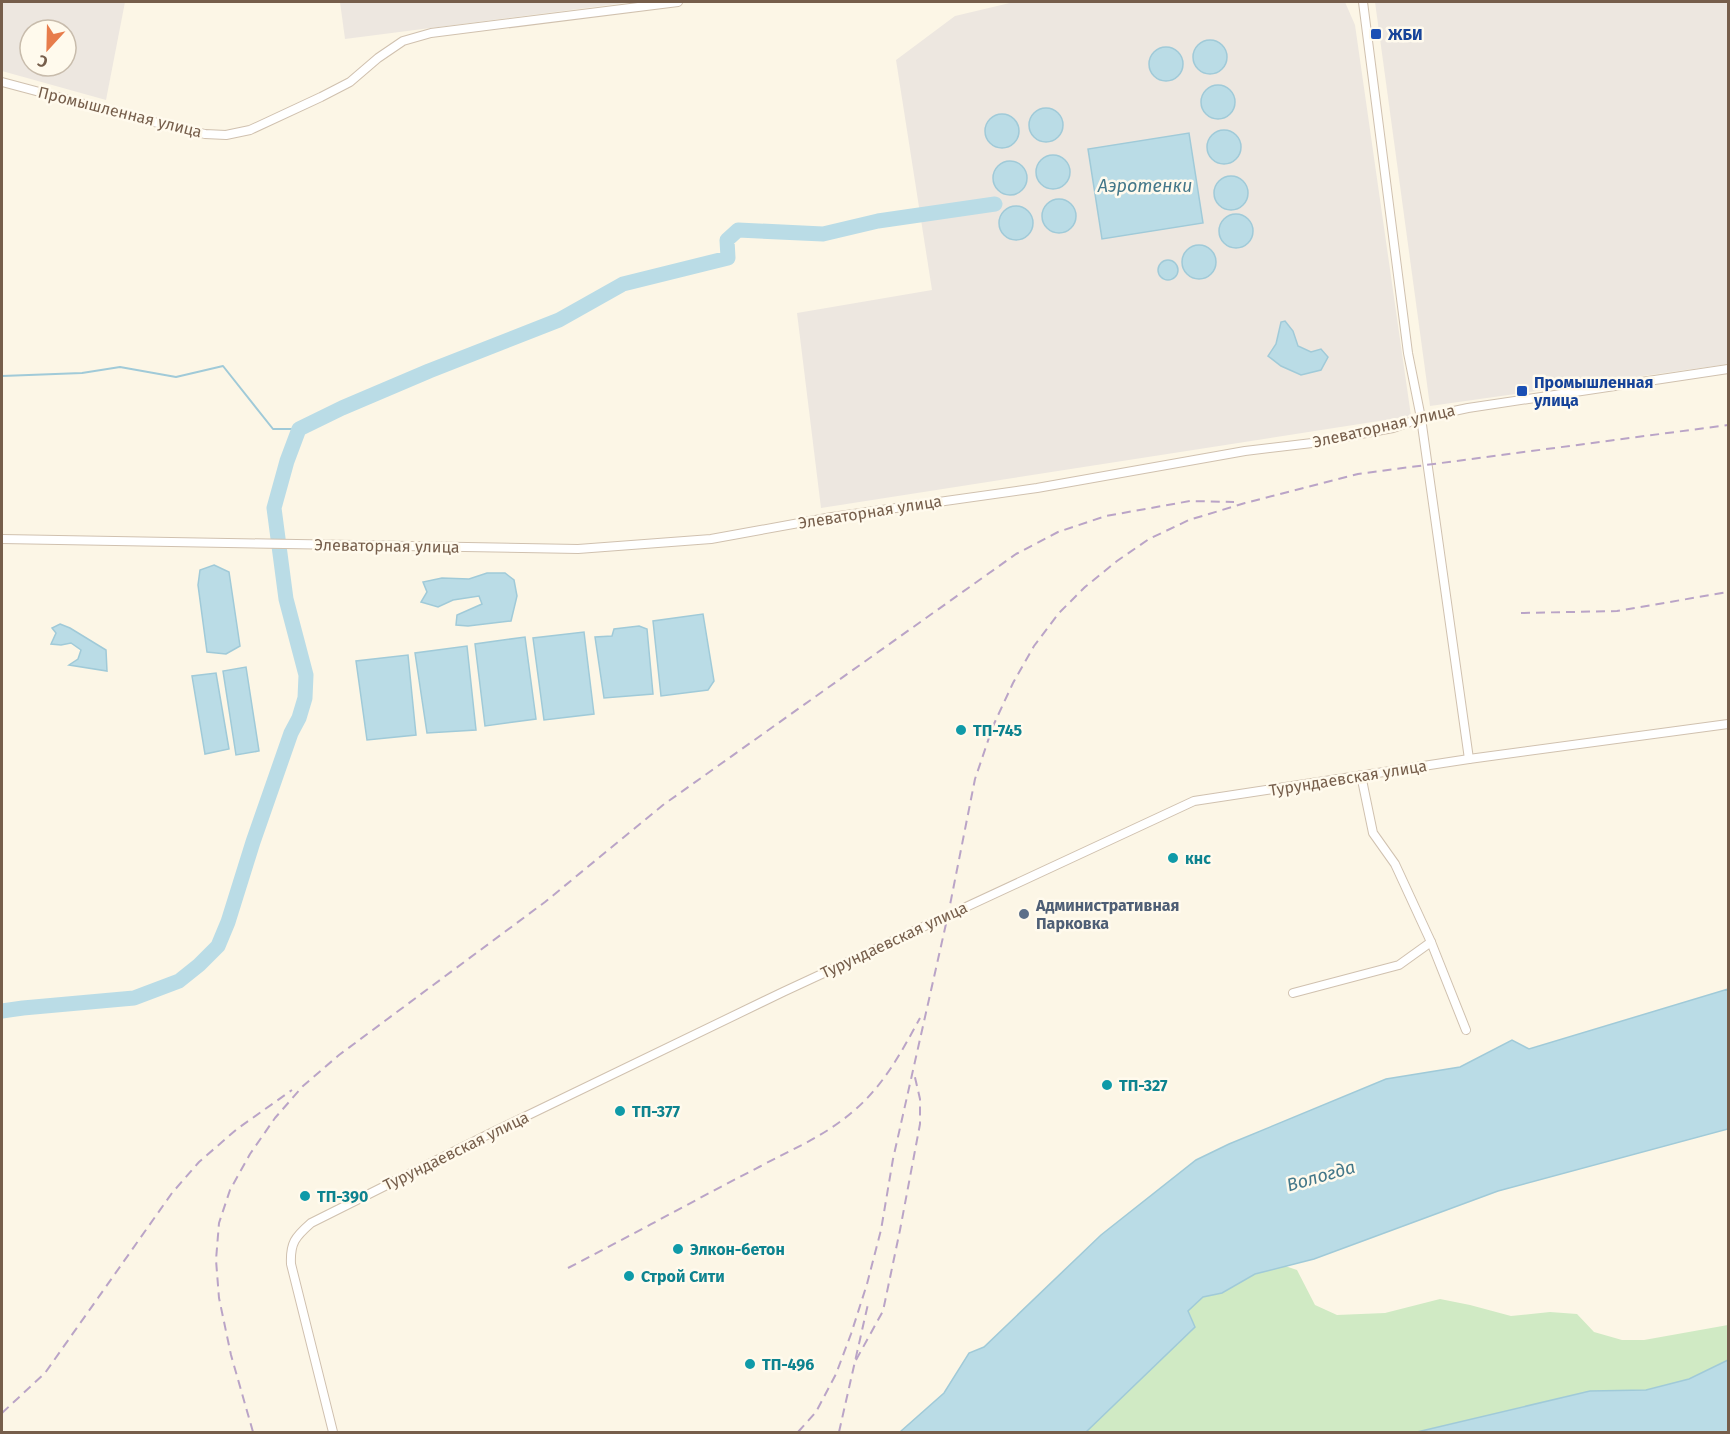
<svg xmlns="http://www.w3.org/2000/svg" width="1730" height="1434" font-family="'Fira Sans',sans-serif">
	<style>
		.industrial { fill: #ede7e0; fill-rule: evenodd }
		.green { fill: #d0eac4 }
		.water { fill: #badce6; stroke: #a0cad8; stroke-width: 1.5 }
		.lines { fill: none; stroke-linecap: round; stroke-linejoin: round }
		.stream { stroke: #a0cad8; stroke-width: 2 }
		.river { stroke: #badce6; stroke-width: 15 }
		.minor-casing { stroke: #d0c1af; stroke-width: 10 }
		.minor { stroke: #fff; stroke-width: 8 }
		.rail { stroke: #baa4c7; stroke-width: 2; stroke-dasharray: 9 6; stroke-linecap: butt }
		.transit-dot { fill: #1a4fb4; stroke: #fffaed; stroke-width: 2 }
		.culture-dot { fill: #0f9aa8; stroke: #fffaed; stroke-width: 2 }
		.service-dot { fill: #5c6f8a; stroke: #fffaed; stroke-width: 2 }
		.labels { text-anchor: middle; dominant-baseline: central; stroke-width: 5; stroke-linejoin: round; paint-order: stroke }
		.transit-label { font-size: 16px; font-weight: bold; fill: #164399; stroke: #fffaed; text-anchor: start }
		.street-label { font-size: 16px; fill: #765e4b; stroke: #fffaed }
		.culture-label { font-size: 16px; font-weight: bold; fill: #0d838f; stroke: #fffaed; text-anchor: start }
		.service-label { font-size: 16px; font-weight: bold; fill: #4e5e75; stroke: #fffaed; text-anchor: start }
		.water-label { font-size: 18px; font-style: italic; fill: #44788a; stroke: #fffaed }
	</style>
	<rect width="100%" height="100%" fill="#fcf6e6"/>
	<g class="industrial">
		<path d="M2,2H125L106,100L2,71ZM30,30H66V66H30Z"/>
		<path d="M340,2H633L345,39Z"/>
		<path d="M1014,2H1345L1355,25L1411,416L821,508L797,313L932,290L896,60L955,16Z"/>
		<path d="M1375,2H1728V364L1430,406Z"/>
	</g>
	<path class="green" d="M1285,1266L1297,1270L1315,1305L1337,1315L1385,1313L1440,1299L1470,1305L1511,1316L1550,1312L1577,1314L1594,1332L1622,1340H1644L1728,1325V1360L1689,1379L1646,1390L1590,1391L1417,1432H1086L1195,1327L1188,1311L1203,1297L1222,1293L1255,1274Z"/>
	<g class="water">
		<circle cx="1210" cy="57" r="17"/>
		<circle cx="1166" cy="64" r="17"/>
		<circle cx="1218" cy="102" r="17"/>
		<circle cx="1046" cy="125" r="17"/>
		<circle cx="1002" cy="131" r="17"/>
		<circle cx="1224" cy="147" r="17"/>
		<path d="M1189,133L1203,223L1102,239L1088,149Z"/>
		<circle cx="1053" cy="172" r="17"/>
		<circle cx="1010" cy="178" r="17"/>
		<circle cx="1231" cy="193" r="17"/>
		<circle cx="1059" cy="216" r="17"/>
		<circle cx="1016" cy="223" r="17"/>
		<circle cx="1236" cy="231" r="17"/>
		<circle cx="1199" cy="262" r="17"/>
		<circle cx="1168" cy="270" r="10"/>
		<path d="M1285,321L1293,331L1298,346L1311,352L1321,349L1328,357L1321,370L1301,375L1281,366L1268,356L1276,344L1281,322Z"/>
		<path d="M214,565L229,572L240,646L226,654L207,652L198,585L200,570Z"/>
		<path d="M487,573H505L514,580L517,596L511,621L468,626L456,625L457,615L482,604L479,596L453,600L438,607L421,602L427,592L423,582L442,578L469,579Z"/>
		<path d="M703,614L714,681L708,690L661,696L653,621Z"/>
		<path d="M60,624L70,628L106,650L107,671L69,665L78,659L81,650L71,643L61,645L51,644L56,633L52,628Z"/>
		<path d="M639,626L647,629L653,694L604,698L595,637L612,636L614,629Z"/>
		<path d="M584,632L594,714L544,720L533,638Z"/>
		<path d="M525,637L536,719L485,726L475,644Z"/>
		<path d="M467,646L476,730L427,733L415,653Z"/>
		<path d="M408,655L416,735L367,740L356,661Z"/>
		<path d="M246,667L259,751L236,755L223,671Z"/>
		<path d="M216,673L229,749L205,754L192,676Z"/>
		<path d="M1728,989V1129L1498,1191L1314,1259L1255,1274L1222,1293L1203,1297L1188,1311L1195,1327L1086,1432H900L944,1393L969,1353L984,1347L1101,1235L1196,1160L1229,1144L1386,1079L1460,1067L1512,1040L1529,1049Z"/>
		<path d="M1728,1360V1432H1417L1590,1391L1646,1390L1689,1379Z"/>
	</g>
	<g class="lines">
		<path class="stream" d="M2,376L82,373L120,367L176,377L223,366L273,429H299"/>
		<path class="river" d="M2,1011L23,1008L134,998L179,981L199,965L218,946L228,922L253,842L291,733L299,718L305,698L306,675L286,599L274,508L287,461L299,429L342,408L429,371L559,320L623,284L728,258L727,240L738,230L823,234L878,221L995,204"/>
		<g class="minor-casing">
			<g id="minor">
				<path d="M1363,2L1408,353L1421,418L1469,759"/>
				<path d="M2,82L141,119L205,134L226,135L250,130L321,97L350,82L378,58L403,41L431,33L678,2"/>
				<path d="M2,539L578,549L711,539L832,517L1037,488L1245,451L1312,443L1393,428L1421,418L1468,408L1728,369"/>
				<path d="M1361,775L1373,833L1395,864L1431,942L1466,1030"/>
				<path d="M1293,993L1399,965L1431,942"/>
				<path d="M333,1432L291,1264C290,1243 295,1237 311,1223L489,1134L783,992L1194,801L1469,759L1728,724"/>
			</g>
		</g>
		<use href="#minor" class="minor"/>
		<g class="rail">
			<path d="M1521,613L1617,611L1728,592"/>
			<path d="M568,1268C632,1235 695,1200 759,1167C794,1148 826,1136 857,1108C885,1083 902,1051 920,1018"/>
			<path d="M856,1360L883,1311L900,1230L920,1124V1099L914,1073"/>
			<path d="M2,1413L45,1373L172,1193L199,1162L237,1129L292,1090"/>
			<path d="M253,1432L231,1355L219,1298L216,1260L219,1223L230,1190L250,1154L275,1118L303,1086L339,1055L545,902L663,805L1016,554L1058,532L1106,516L1190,501L1234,502"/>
			<path d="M798,1432L816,1412L836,1374L851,1334L867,1284L881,1230L893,1159L948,915L975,779L993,726L1013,683L1034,646L1059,613L1085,587L1117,561L1149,539L1189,520L1245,503L1358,474L1728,425"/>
			<path d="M839,1432L868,1304"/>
		</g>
	</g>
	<g class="transit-dot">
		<rect x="1370" y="28" width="12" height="12" rx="3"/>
		<rect x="1516" y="385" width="12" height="12" rx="3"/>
	</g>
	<g class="culture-dot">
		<circle cx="961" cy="730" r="6"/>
		<circle cx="1173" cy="858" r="6"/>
		<circle cx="1107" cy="1085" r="6"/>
		<circle cx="620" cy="1111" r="6"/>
		<circle cx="305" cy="1196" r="6"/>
		<circle cx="678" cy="1249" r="6"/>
		<circle cx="629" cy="1276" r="6"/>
		<circle cx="750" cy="1364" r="6"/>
	</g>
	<circle class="service-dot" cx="1024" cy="914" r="6"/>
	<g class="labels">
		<g class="transit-label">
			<text x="1388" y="34">ЖБИ</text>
			<text x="1534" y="382">Промышленная<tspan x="1534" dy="18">улица</tspan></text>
		</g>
		<g class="street-label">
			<text transform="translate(120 112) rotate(14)">Промышленная улица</text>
			<text transform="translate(1384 426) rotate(-13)">Элеваторная улица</text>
			<text transform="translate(870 512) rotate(-9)">Элеваторная улица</text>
			<text transform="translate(387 546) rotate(1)">Элеваторная улица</text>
			<text transform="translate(1348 778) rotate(-9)">Турундаевская улица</text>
			<text transform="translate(894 940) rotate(-25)">Турундаевская улица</text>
			<text transform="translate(456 1151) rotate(-26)">Турундаевская улица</text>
		</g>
		<g class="culture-label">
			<text x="973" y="730">ТП-745</text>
			<text x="1185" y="858">кнс</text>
			<text x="1119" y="1085">ТП-327</text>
			<text x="632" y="1111">ТП-377</text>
			<text x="317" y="1196">ТП-390</text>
			<text x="690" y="1249">Элкон-бетон</text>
			<text x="641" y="1276">Строй Сити</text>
			<text x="762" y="1364">ТП-496</text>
		</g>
		<g class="service-label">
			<text x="1036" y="905">Административная<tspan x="1036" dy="18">Парковка</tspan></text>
		</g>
		<g class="water-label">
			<text x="1145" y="186">Аэротенки</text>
			<text transform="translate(1321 1176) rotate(-16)">Вологда</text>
		</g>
	</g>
	<rect width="1730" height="1434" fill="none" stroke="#765e4b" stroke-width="6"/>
	<g transform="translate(48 48) rotate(202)"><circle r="28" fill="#fffaed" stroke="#c8bcac" stroke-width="1.5"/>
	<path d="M0-4.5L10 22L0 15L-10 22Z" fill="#e77c4b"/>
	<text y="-9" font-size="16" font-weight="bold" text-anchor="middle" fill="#765e4b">С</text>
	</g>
</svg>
